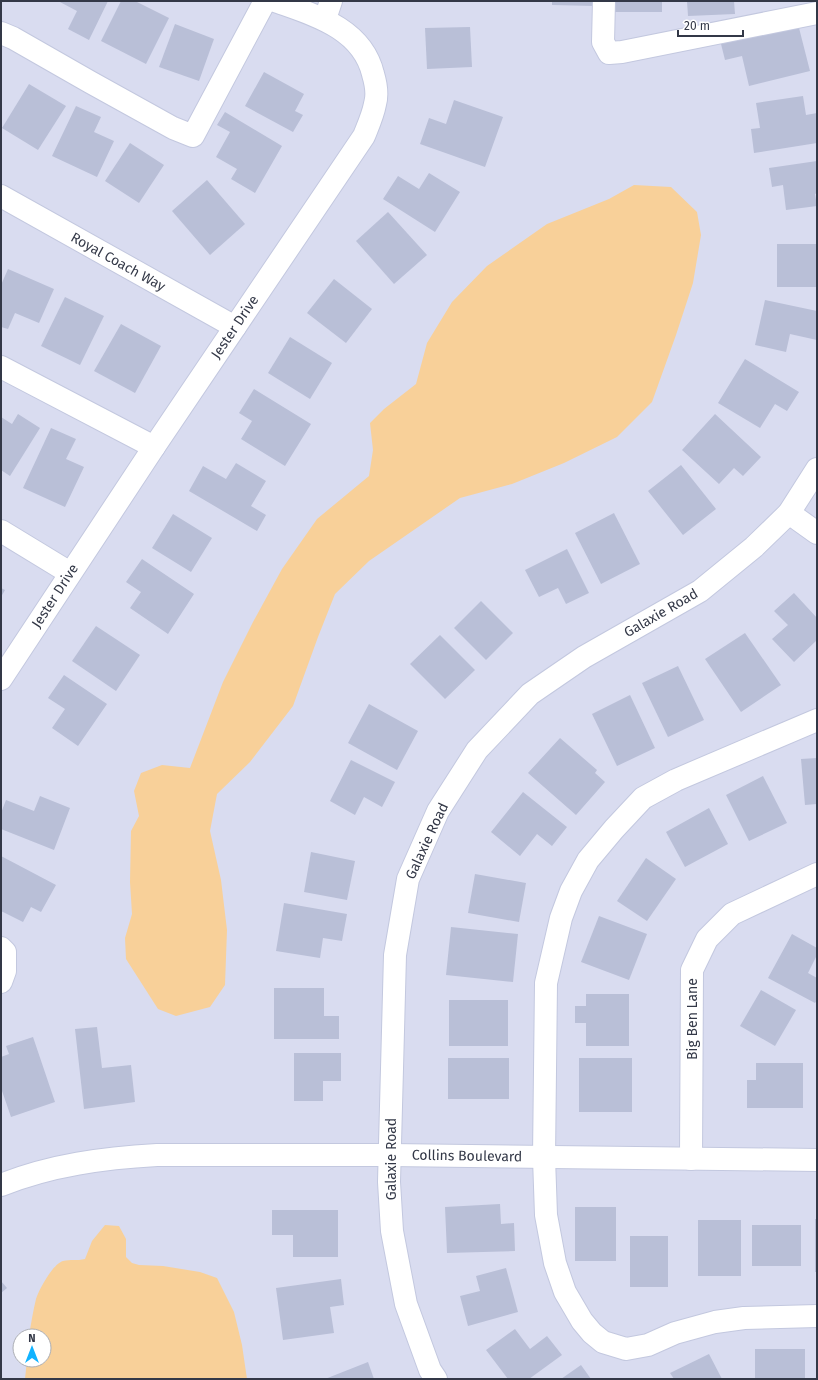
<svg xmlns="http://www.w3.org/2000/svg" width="818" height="1380" font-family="'Fira Sans',sans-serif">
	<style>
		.residential { fill: #d9dcf0; fill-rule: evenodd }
		.water { fill: #f8d099 }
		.building { fill: #b9bfd7 }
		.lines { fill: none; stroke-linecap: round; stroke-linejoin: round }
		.minor-casing { stroke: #c3c8df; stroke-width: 24 }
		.minor { stroke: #fff; stroke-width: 22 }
		.labels { text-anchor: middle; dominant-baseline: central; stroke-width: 3.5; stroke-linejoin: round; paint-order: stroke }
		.street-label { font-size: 14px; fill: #333847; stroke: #fff }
	</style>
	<rect width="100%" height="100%" fill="#e4e7f4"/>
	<path class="residential" d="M1,1H817V1379H1ZM20,1336H44V1360H20Z"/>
	<g class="water">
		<path d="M634,185L671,187L697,212L701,235L693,283L676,335L652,402L617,437L564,463L512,484L460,498L369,561L335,594L318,637L293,706L250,762L217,794L210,831L221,880L227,930L225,985L210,1007L176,1016L158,1009L126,959L125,938L132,914L130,882L131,831L139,816L134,791L141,773L162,765L190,768L223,682L253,622L282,569L317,519L369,476L373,450L370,423L384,409L416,384L427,343L452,302L487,266L547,224L609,199Z"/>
		<path d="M105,1225L119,1226L126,1239V1257L132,1263L139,1265L163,1266L200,1272L217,1278L234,1312L242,1345L247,1379H25L27,1360H44V1336H29C31,1324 33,1311 36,1299C39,1289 53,1264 63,1261C70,1259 77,1261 85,1259L92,1241Z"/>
	</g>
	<g class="building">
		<path d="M58,1H108L89,40L68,29L77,11Z"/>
		<path d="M121,1H135L169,18L146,64L101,41Z"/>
		<path d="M552,1H595V6L552,5Z"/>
		<rect x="613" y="1" width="49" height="11"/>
		<path d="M687,1H734L735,14L688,16Z"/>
		<path d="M175,24L214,39L199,81L159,67Z"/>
		<path d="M798,24L810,71L749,86L742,56L725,60L721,44Z"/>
		<path d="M470,27L472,67L427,69L425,28Z"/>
		<path d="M264,72L304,94L295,111L303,115L293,132L245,106Z"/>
		<path d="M29,84L66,106L38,150L2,128Z"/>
		<path d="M803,96L806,115L817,113V143L754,153L751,129L760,128L756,103Z"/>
		<path d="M454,100L503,117L485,167L420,144L429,118L446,124Z"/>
		<path d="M76,106L101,117L94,132L114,141L97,177L52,156Z"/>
		<path d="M225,112L282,146L255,193L231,179L237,169L216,157L230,132L217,125Z"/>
		<path d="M130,143L164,165L139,203L105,181Z"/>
		<path d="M817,161V193L815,194L817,206L786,210L783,185L772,187L769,168Z"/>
		<path d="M429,173L460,192L435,232L383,199L398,176L419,189Z"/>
		<path d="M207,180L245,224L210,255L172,211Z"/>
		<path d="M388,212L427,255L394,284L356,241Z"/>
		<rect x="777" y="244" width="40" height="43"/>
		<path d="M8,269L54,289L39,323L15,313L8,329L1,327V285Z"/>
		<path d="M334,279L372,309L346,343L307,313Z"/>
		<path d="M65,297L104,316L80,365L41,346Z"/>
		<path d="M765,300L817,311V340L790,334L786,352L755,345Z"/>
		<path d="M121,324L161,346L135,393L94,371Z"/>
		<path d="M290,337L332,363L310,399L268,373Z"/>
		<path d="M745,359L799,392L787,411L775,404L760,428L718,403Z"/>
		<path d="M254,389L311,424L285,466L241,439L252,421L239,413Z"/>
		<path d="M18,414L40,428L10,476L1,470V417L12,424Z"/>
		<path d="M715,414L761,457L743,476L734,468L719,484L682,450Z"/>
		<path d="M51,428L76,439L66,459L84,467L65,507L23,488Z"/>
		<path d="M236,463L266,481L251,506L266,515L257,531L189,491L203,466L226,479Z"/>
		<path d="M681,465L716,509L683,535L648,491Z"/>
		<path d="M614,513L640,564L601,584L575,533Z"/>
		<path d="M173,514L212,538L191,572L152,548Z"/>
		<path d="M567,549L589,593L566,604L558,588L539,597L525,570Z"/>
		<path d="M142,559L194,594L168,634L130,608L141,592L126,582Z"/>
		<path d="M1,588L5,590L1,597Z"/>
		<path d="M794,593L817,618V640L794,662L772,639L788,625L774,611Z"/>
		<path d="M481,601L513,633L486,660L454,628Z"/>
		<path d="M96,626L140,655L116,691L72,661Z"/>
		<path d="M745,633L781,685L741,712L705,659Z"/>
		<path d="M440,635L475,670L445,699L410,664Z"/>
		<path d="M678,666L704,720L668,737L642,683Z"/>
		<path d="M64,675L107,704L78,746L52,728L65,709L48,698Z"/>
		<path d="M630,695L655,748L617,766L592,714Z"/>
		<path d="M369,704L418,731L397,770L348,743Z"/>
		<path d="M560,738L597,770L595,773L605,782L576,815L528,773Z"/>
		<path d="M817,758V804L805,805L801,759Z"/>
		<path d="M351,760L395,782L382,807L364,797L355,815L330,801Z"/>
		<path d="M763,776L787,823L749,841L726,795Z"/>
		<path d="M523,792L567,827L552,846L537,834L520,856L491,832Z"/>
		<path d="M40,796L70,808L54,850L1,829V813L6,800L34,811Z"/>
		<path d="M709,808L728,844L685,867L666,832Z"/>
		<path d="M311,852L355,861L347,900L304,892Z"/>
		<path d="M1,856L56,885L41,912L31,907L23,922L1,911Z"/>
		<path d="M646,858L676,879L647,921L617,901Z"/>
		<path d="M475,874L526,883L519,922L468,913Z"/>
		<path d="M284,903L347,914L342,941L323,938L320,958L276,951Z"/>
		<path d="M599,916L647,934L629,980L581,962Z"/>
		<path d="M451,927L518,934L513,982L446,975Z"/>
		<path d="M792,934L817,948V955L808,973L817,978V1000L815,1003L768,978Z"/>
		<path d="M274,988H324V1016H339V1039H274Z"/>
		<path d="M761,990L796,1010L775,1046L740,1026Z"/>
		<path d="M586,994H629V1046H586V1023H575V1006H586Z"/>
		<rect x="449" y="1000" width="59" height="46"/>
		<path d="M97,1027L102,1068L131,1065L135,1102L84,1109L75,1029Z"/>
		<path d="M33,1037L55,1102L11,1117L1,1088V1057L9,1054L6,1046Z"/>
		<path d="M294,1053H341V1081H323V1101H294Z"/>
		<rect x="448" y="1058" width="61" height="41"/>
		<rect x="579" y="1058" width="53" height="54"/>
		<path d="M756,1063H803V1108H747V1080H756Z"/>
		<path d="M500,1204L501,1224L514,1223L515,1251L447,1253L445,1207Z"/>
		<rect x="575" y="1207" width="41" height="54"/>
		<path d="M272,1210H338V1257H293V1235H272Z"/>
		<rect x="815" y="1219" width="2" height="53"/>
		<rect x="698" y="1220" width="43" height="56"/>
		<rect x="752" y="1225" width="49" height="41"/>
		<rect x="630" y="1236" width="38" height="51"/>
		<path d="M506,1268L518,1312L468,1326L460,1296L480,1291L476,1276Z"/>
		<path d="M341,1279L344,1305L330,1307L334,1333L283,1340L276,1288Z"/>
		<path d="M1,1281L7,1288L1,1293Z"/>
		<path d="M515,1329L530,1349L547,1336L562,1355L529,1379H508L486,1350Z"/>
		<rect x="755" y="1349" width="50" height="30"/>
		<path d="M709,1354L722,1379H674L670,1373Z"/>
		<path d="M368,1362L374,1379H325Z"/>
		<path d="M581,1365L591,1379H561Z"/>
	</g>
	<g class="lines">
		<g class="minor-casing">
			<g id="minor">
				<path d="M604,1L603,42L609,53L622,52L817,13"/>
				<path d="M325,19L331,1"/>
				<path d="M1,33L13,38L90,82L173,128L193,136L265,1"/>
				<path d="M1,196L235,327"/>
				<path d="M1,367L154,447"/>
				<path d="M789,513L817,533"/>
				<path d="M1,531L70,573"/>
				<path d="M1,679L154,447L364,136C368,126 373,115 375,104C378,94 376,84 373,74C362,28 314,15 275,1"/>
				<path d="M817,720L676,780L643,798L614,829L588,860L571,891L561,918L546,983L544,1158L546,1215L555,1263L565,1292L582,1321L592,1333L603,1342L626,1349L648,1345L675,1333L715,1322L744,1318L817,1316"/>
				<path d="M1,948L5,952V971L1,982"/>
				<path d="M691,1159L692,970L707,939L732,914L817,874"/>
				<path d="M1,1185C51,1165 104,1158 157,1155H390L817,1160"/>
				<path d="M436,1379L430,1370L406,1304L392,1231L389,1182L395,955L408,879L438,811L477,750L530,694L584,657L700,591L754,547L789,513L817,469"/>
			</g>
		</g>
		<use href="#minor" class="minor"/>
	</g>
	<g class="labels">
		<g class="street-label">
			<text transform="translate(118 262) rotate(29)">Royal Coach Way</text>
			<text transform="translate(235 327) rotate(-56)">Jester Drive</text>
			<text transform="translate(55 596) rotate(-57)">Jester Drive</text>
			<text transform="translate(661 613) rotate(-30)">Galaxie Road</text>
			<text transform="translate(427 841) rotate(-65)">Galaxie Road</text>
			<text transform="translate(692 1019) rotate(-90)">Big Ben Lane</text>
			<text transform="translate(467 1156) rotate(1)">Collins Boulevard</text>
			<text transform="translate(391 1159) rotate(-90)">Galaxie Road</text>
		</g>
	</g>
	<rect width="818" height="1380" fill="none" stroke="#333847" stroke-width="4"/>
	<g transform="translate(32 1348)"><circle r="19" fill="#ffffff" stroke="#adafb5"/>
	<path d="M0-3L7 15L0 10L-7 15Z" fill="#11b3ff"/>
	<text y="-6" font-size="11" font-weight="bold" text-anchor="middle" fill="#333847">N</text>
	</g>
	<path d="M678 30v6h65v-6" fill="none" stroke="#333847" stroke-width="2"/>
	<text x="684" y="30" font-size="12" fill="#333847" stroke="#ffffff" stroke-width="3" paint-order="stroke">20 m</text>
</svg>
